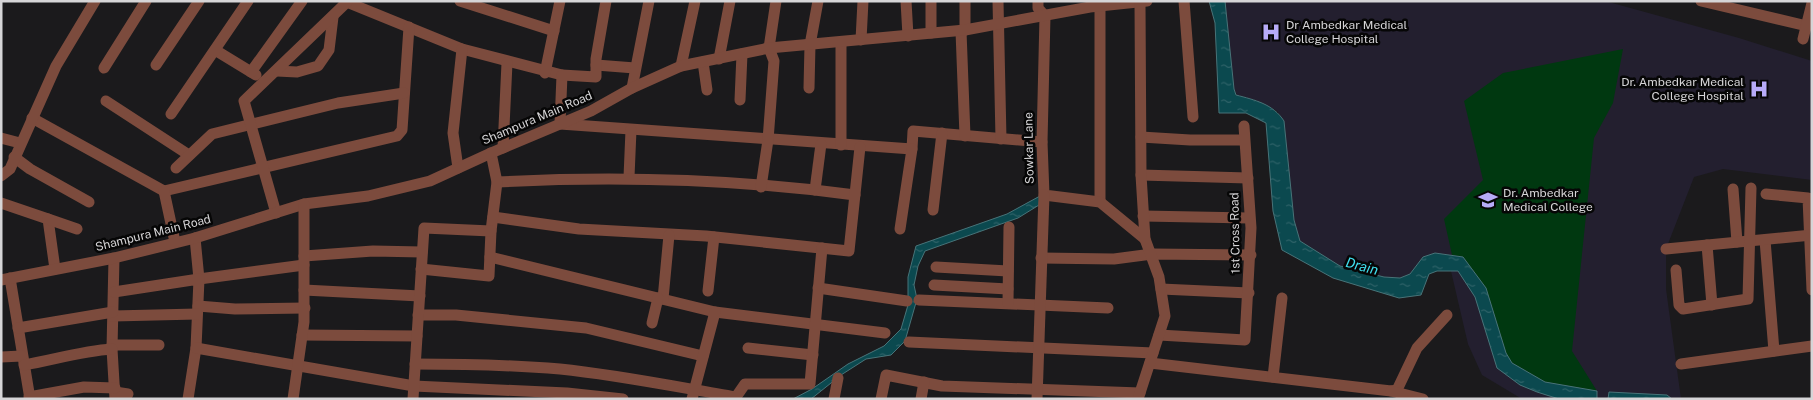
<svg xmlns="http://www.w3.org/2000/svg" width="1813" height="400" font-family="'Public Sans',sans-serif">
	<style>
		.education { fill: #231f2f }
		.park { fill: #003810 }
		.water { fill: url(#water-ripples); stroke: #487378 }
		.lines { fill: none; stroke-linecap: round; stroke-linejoin: round }
		.minor { stroke: #7c4b3d; stroke-width: 11 }
		.labels { text-anchor: middle; dominant-baseline: central; stroke-width: 5; stroke-linejoin: round; paint-order: stroke }
		.poi-label { font-size: 12px; fill: #d6d5d7; stroke: #060606; text-anchor: start }
		.street-label { font-size: 12px; fill: #d6d5d7; stroke: #060606 }
		.water-label { font-size: 14px; font-style: italic; fill: #40e0ef; stroke: #060606 }
	</style>
	<defs>
		<pattern id="water-ripples" width="26" height="14" patternUnits="userSpaceOnUse" patternTransform="scale(1.25)"><rect width="26" height="14" fill="#0b494f"/><path d="M2 4q2-2 4 0t4 0M15 11q2-2 4 0t4 0" fill="none" stroke="#2e6268"/></pattern>
	</defs>
	<rect width="100%" height="100%" fill="#1b1a1c"/>
	<path class="education" d="M1225,1H1605L1739,38L1812,61V180L1723,169L1694,177L1666,249V289L1681,399H1522L1482,375L1468,344L1447,254L1423,257L1410,274L1400,278L1384,277L1340,266L1300,241L1294,220L1284,121L1277,111L1258,101L1237,95L1234,89Z"/>
	<path class="park" d="M1623,49L1613,103L1594,138L1572,351L1597,391L1545,382L1512,363L1506,353L1486,288L1463,257L1452,255L1444,219L1483,180L1464,101L1503,73Z"/>
	<g class="water">
		<path d="M1209,1H1225L1234,89L1236,95C1255,100 1273,104 1284,121L1294,220L1300,241L1340,266L1384,277L1400,278L1410,274L1423,257L1435,253L1463,257L1486,288L1506,353L1512,363L1545,382L1597,391V399H1559L1537,392L1520,385L1497,368L1475,297L1458,271H1437L1429,274L1421,295L1399,298L1333,278L1282,250L1273,211L1266,123L1246,113H1219L1215,23Z"/>
		<path d="M1040,196L1039,205L1018,218L925,251L918,266L914,285L917,299L905,341L891,355L866,359L841,375L811,399H793L812,389L848,364L884,346L901,329L908,305V277L916,246L1007,214Z"/>
		<path d="M1609,392L1667,395L1672,399H1608Z"/>
	</g>
	<g class="lines">
		<g class="minor">
			<path d="M344,1L462,49L562,75L560,124L912,149L913,131L1042,142"/>
			<path d="M460,1L554,31"/>
			<path d="M906,1L908,36"/>
			<path d="M998,1L1001,139"/>
			<path d="M1038,1V8L1045,16"/>
			<path d="M1184,1L1193,117"/>
			<path d="M1701,1L1807,26L1812,24"/>
			<path d="M1100,7V202"/>
			<path d="M1045,16L1042,142L1044,195L1100,202L1145,239"/>
			<path d="M965,30V1"/>
			<path d="M961,31L965,136"/>
			<path d="M931,33V1"/>
			<path d="M1803,39L1812,3"/>
			<path d="M861,40L863,1"/>
			<path d="M841,42V145"/>
			<path d="M215,50L256,75"/>
			<path d="M719,59L730,1"/>
			<path d="M703,62L707,90"/>
			<path d="M156,65L199,1"/>
			<path d="M596,65L635,68"/>
			<path d="M681,66L695,1"/>
			<path d="M104,68L146,1"/>
			<path d="M277,71L297,72L318,66L329,50L333,17"/>
			<path d="M251,72L302,1"/>
			<path d="M545,73L560,1"/>
			<path d="M562,75L596,77V59L606,1"/>
			<path d="M632,88L649,1"/>
			<path d="M809,88L810,45L818,1"/>
			<path d="M740,100L742,54"/>
			<path d="M106,101L189,155"/>
			<path d="M171,114L248,1"/>
			<path d="M32,118L164,191L397,136L402,130L409,27"/>
			<path d="M1141,137L1190,140H1243"/>
			<path d="M1,138L20,143"/>
			<path d="M503,148L507,63"/>
			<path d="M14,157L30,169L89,202"/>
			<path d="M176,168L212,134L338,103L404,93"/>
			<path d="M458,168L453,133L462,49"/>
			<path d="M1141,175L1248,178"/>
			<path d="M1,176L10,169L56,66L95,1"/>
			<path d="M629,177L631,130"/>
			<path d="M497,182C616,176 737,179 855,195"/>
			<path d="M761,187L768,140L774,61L769,48L776,1"/>
			<path d="M1733,189L1737,242"/>
			<path d="M815,190L821,144"/>
			<path d="M164,191L175,242"/>
			<path d="M1766,194L1808,198L1812,290"/>
			<path d="M1,203L48,219L55,269"/>
			<path d="M933,210L942,133"/>
			<path d="M276,213L244,101L347,2"/>
			<path d="M1143,216L1249,218"/>
			<path d="M493,217L579,229L706,236L849,251L860,147"/>
			<path d="M48,219L77,229"/>
			<path d="M900,229L912,149"/>
			<path d="M195,238L199,279L304,265"/>
			<path d="M1765,240L1774,351"/>
			<path d="M1707,245L1712,305"/>
			<path d="M1666,249L1812,235"/>
			<path d="M304,256L373,251L422,252"/>
			<path d="M490,257L715,312L885,333"/>
			<path d="M114,258L112,349L115,399"/>
			<path d="M1041,258L1114,259L1152,254L1251,255"/>
			<path d="M936,267L1008,271"/>
			<path d="M421,269L489,276L491,231L497,182L491,153"/>
			<path d="M1676,270L1679,305L1683,309L1748,299L1751,188"/>
			<path d="M10,278L30,399"/>
			<path d="M1,280L114,258L195,238L304,204L368,196L430,181L491,153L591,111L632,88L681,66L769,48L965,30L1090,7L1147,1"/>
			<path d="M934,285L1008,289"/>
			<path d="M818,288L907,301"/>
			<path d="M1161,289L1249,293"/>
			<path d="M304,290L420,296"/>
			<path d="M708,291L714,237"/>
			<path d="M114,292L199,279L196,348L188,399"/>
			<path d="M663,299L669,235"/>
			<path d="M919,300L1108,308"/>
			<path d="M1008,303L1009,227"/>
			<path d="M198,306L235,309L305,308"/>
			<path d="M418,315H456L586,328L703,356"/>
			<path d="M113,316L197,314"/>
			<path d="M652,323L658,298"/>
			<path d="M18,328L113,312"/>
			<path d="M302,335L417,336"/>
			<path d="M1159,335L1245,340L1251,228L1244,126"/>
			<path d="M909,342L1153,353"/>
			<path d="M112,345H159"/>
			<path d="M196,348L414,386L567,393L623,399"/>
			<path d="M748,348L813,355"/>
			<path d="M1,357L22,356"/>
			<path d="M1150,363L1391,391L1397,390L1417,348L1447,315"/>
			<path d="M415,364C463,364 512,365 560,369C619,375 677,387 736,397L745,384H810L822,248"/>
			<path d="M1681,364L1812,346"/>
			<path d="M24,365C53,360 82,351 112,349"/>
			<path d="M1273,377L1282,298"/>
			<path d="M1391,391L1423,399"/>
			<path d="M115,392L128,394"/>
			<path d="M29,397L84,387L115,388"/>
			<path d="M293,399L304,322V204"/>
			<path d="M413,399L424,228L491,231"/>
			<path d="M692,399L715,312"/>
			<path d="M834,399L838,378"/>
			<path d="M881,399L886,375L942,386L1140,393"/>
			<path d="M921,399L924,382"/>
			<path d="M1037,399L1044,195"/>
			<path d="M1138,399L1165,316L1159,277L1145,239L1141,175L1140,3"/>
		</g>
	</g>
	<defs>
		<g id="hospital-bare" transform="scale(1.5)"><path d="M-5-5h3v3.5h4V-5h3V5h-3V1.5h-4V5h-3Z" fill="#b7abf8" stroke="#060606" stroke-width="2.5" paint-order="stroke"/></g>
		<g id="university-bare" transform="scale(1.5)"><path d="M0-5L7-2L0 1L-7-2ZM-4 1L0 2.5L4 1V4Q0 6-4 4Z" fill="#b7abf8" stroke="#060606" stroke-width="2.5" paint-order="stroke"/></g>
	</defs>
	<g fill-rule="evenodd">
		<use href="#hospital-bare" x="1271" y="32"/>
		<use href="#hospital-bare" x="1759" y="89"/>
		<use href="#university-bare" x="1488" y="200"/>
	</g>
	<g class="labels">
		<g class="poi-label">
			<text x="1286" y="25">Dr Ambedkar Medical<tspan x="1286" dy="14">College Hospital</tspan></text>
			<text x="1744" y="82" text-anchor="end">Dr. Ambedkar Medical<tspan x="1744" dy="14">College Hospital</tspan></text>
			<text x="1503" y="193">Dr. Ambedkar<tspan x="1503" dy="14">Medical College</tspan></text>
		</g>
		<g class="street-label">
			<text transform="translate(537 118) rotate(-23)">Shampura Main Road</text>
			<text transform="translate(1029 148) rotate(-91)">Sowkar Lane</text>
			<text transform="translate(153 233) rotate(-14)">Shampura Main Road</text>
			<text transform="translate(1235 233) rotate(-91)">1st Cross Road</text>
		</g>
		<g class="water-label">
			<text transform="translate(1362 266) rotate(15)">Drain</text>
		</g>
	</g>
	<rect width="1813" height="400" fill="none" stroke="#d6d5d7" stroke-width="5"/>
</svg>
